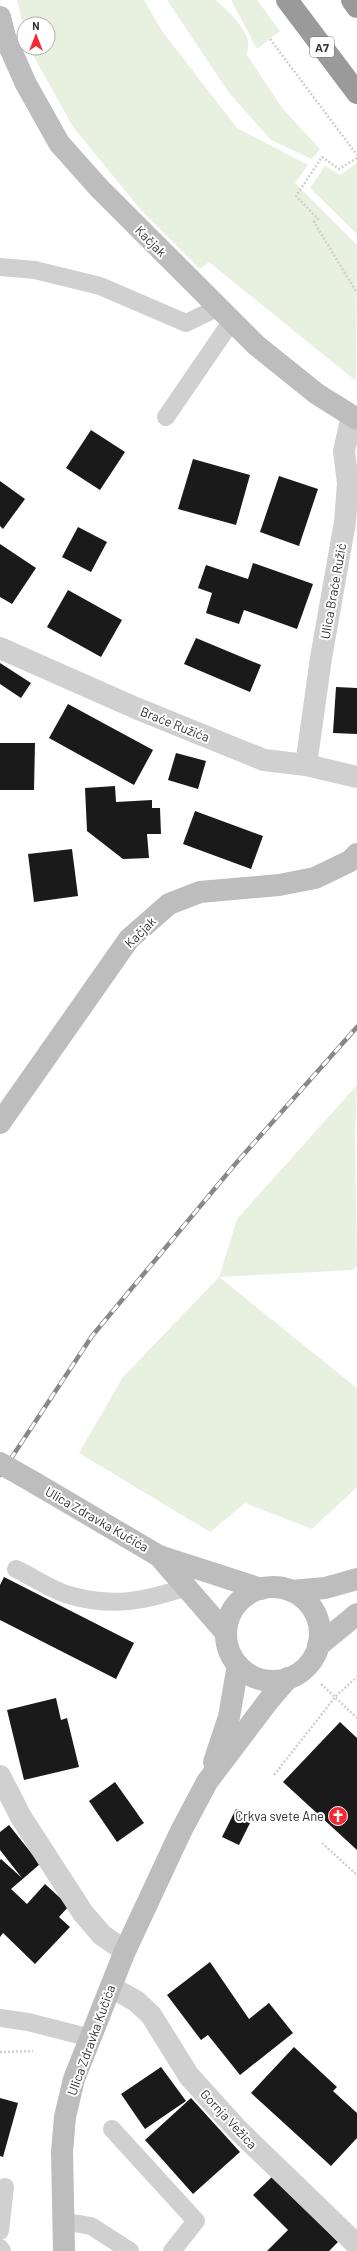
<svg xmlns="http://www.w3.org/2000/svg" width="357" height="2251" font-family="Barlow,sans-serif">
	<style>
		.green { fill: #e8f0e0 }
		.building { fill: #1a1a1a }
		.lines { fill: none; stroke-linecap: round; stroke-linejoin: round }
		.path { stroke: #d0d0d0; stroke-width: 2.5; stroke-dasharray: 2 2; stroke-linecap: butt }
		.lane { stroke: #d0d0d0; stroke-width: 18 }
		.street { stroke: #d0d0d0; stroke-width: 22 }
		.secondary { stroke: #bdbdbd; stroke-width: 22 }
		.highway { stroke: #9a9a9a; stroke-width: 22 }
		.rail-casing { stroke: #888; stroke-width: 4.5 }
		.rail { stroke: #fff; stroke-width: 3; stroke-dasharray: 9; stroke-linecap: butt }
		.secondary-bridge { stroke: #bdbdbd; stroke-width: 22 }
		.labels { text-anchor: middle; dominant-baseline: central; stroke-width: 4; stroke-linejoin: round; paint-order: stroke }
		.shield { fill: #fff; stroke: #707070; stroke-width: 1 }
		.shield-label { font-size: 12px; font-weight: bold; fill: #333 }
		.street-label { font-size: 13px; fill: #333; stroke: #fff }
		.poi-label { font-size: 13px; fill: #333; stroke: #fff; text-anchor: end }
	</style>
	<rect width="100%" height="100%" fill="#fff"/>
	<g class="green">
		<path d="M17,0H144L162,31L237,128L308,165L295,183L357,245L356,381L209,262L200,269L140,209L73,127L29,48H48V24H24V29Z"/>
		<path d="M167,0H216C227,10 246,27 248,42C249,46 247,51 247,55L283,109L320,149L312,159L271,140L229,93Z"/>
		<path d="M231,0H257L280,31L257,49Z"/>
		<path d="M357,163V234L310,188L325,166L340,175Z"/>
		<path d="M357,1085L355,1136L357,1266L352,1270L219,1277L357,1388V1487L312,1529L245,1503L210,1532L79,1453L123,1377L219,1277L237,1219Z"/>
	</g>
	<g class="building">
		<path d="M91,430L125,452L100,490L66,468Z"/>
		<path d="M193,459L250,475L236,525L178,509Z"/>
		<path d="M279,476L318,489L299,546L260,532Z"/>
		<path d="M0,481L25,499L3,529L0,526Z"/>
		<path d="M78,527L107,542L91,572L62,557Z"/>
		<path d="M0,544L36,568L12,604L0,597Z"/>
		<path d="M253,563L313,584L297,629L244,610L239,624L206,613L212,593L198,588L206,565L248,579Z"/>
		<path d="M68,590L122,620L101,657L47,627Z"/>
		<path d="M196,638L261,665L250,692L184,664Z"/>
		<path d="M0,663L31,683L21,698L0,684Z"/>
		<path d="M336,687L357,688V734L333,733Z"/>
		<path d="M68,704L153,750L134,785L49,738Z"/>
		<path d="M0,743H35L34,790H0Z"/>
		<path d="M176,753L206,761L198,789L168,780Z"/>
		<path d="M115,786L116,802L152,800V808H160L161,834H147L149,858L123,859L87,831L85,788Z"/>
		<path d="M195,811L263,836L251,869L183,844Z"/>
		<path d="M72,849L78,896L34,902L28,854Z"/>
		<path d="M4,1577L134,1643L116,1679L0,1620V1585Z"/>
		<path d="M56,1698L61,1720L67,1718L79,1767L24,1780L7,1710Z"/>
		<path d="M340,1722L357,1738V1850L283,1782Z"/>
		<path d="M115,1782L144,1823L117,1842L89,1801Z"/>
		<path d="M236,1809L253,1817L239,1845L222,1837Z"/>
		<path d="M9,1825L40,1864L11,1889L27,1904L45,1884L69,1906L59,1917L70,1927L35,1964L3,1933L0,1937V1860L1,1859L22,1878L0,1850V1832Z"/>
		<path d="M210,1962L249,2019L269,2003L293,2033L240,2075L208,2035L201,2040L167,1995Z"/>
		<path d="M294,2047L337,2087L333,2091L357,2113V2138L331,2166L251,2093Z"/>
		<path d="M161,2067L186,2101L145,2129L121,2094Z"/>
		<path d="M0,2098L18,2103L3,2157L0,2156Z"/>
		<path d="M191,2098L240,2152L193,2194L145,2140Z"/>
		<path d="M272,2177L338,2242L329,2251H267L288,2230L253,2195Z"/>
	</g>
	<g class="lines">
		<g class="path">
			<path d="M270,39L357,155"/>
			<path d="M357,158L339,169L322,157L296,196L318,219L314,222L357,293"/>
			<path d="M321,1684L357,1718"/>
			<path d="M274,1775L336,1696L357,1677"/>
			<path d="M322,1843L357,1875"/>
			<path d="M0,2052L33,2051"/>
		</g>
		<g class="lane">
			<path d="M0,267L35,270L100,286L186,323L217,308"/>
			<path d="M166,417L231,322"/>
			<path d="M16,1569C33,1577 51,1590 69,1595C113,1608 144,1601 187,1587"/>
			<path d="M0,2018L28,2022L91,2038"/>
			<path d="M112,2129L196,2221L172,2251"/>
			<path d="M62,2221L91,2226L130,2251"/>
			<path d="M0,2231L5,2187"/>
			<path d="M0,2248L2,2251"/>
		</g>
		<g class="street">
			<path d="M0,648L138,709L264,760L306,765L357,777"/>
			<path d="M306,765L321,658L345,522L348,483L344,451L352,416"/>
			<path d="M0,1776L21,1817L83,1913L102,1935L125,1951"/>
			<path d="M111,1987L136,2001L151,2015L189,2076L237,2129L357,2245"/>
		</g>
		<g class="secondary">
			<path d="M0,17L5,37L26,84L59,143L99,188L256,345L317,394L357,419"/>
			<path d="M0,1123L129,939L169,904L200,892L279,885L315,878L350,861L357,854"/>
			<path d="M35,1483L159,1556L261,1589"/>
			<path d="M159,1556L226,1633"/>
			<circle cx="273" cy="1634" r="47"/>
			<path d="M292,1591L325,1588L357,1579"/>
			<path d="M318,1646L357,1614"/>
			<path d="M214,1762L229,1717L238,1665"/>
			<path d="M64,2251L62,2152L65,2117L74,2079L125,1951L181,1831L207,1782L269,1700L288,1678"/>
		</g>
		<g class="highway">
			<path d="M287,0L357,93"/>
			<path d="M352,0L357,7"/>
		</g>
		<g class="rail-casing">
			<path id="rail" d="M0,1475L92,1336L237,1162L357,1027"/>
		</g>
		<use href="#rail" class="rail"/>
		<path class="secondary-bridge" d="M0,1463L35,1483"/>
	</g>
	<defs>
		<g id="church-disc" transform="scale(1)"><circle r="9.5" fill="#f72733" stroke="#fff"/><path d="M-1.2-6h2.4v3.5h3.3v2.4h-3.3V6h-2.4V-.1h-3.3v-2.4h3.3Z" fill="#fff"/></g>
	</defs>
	<g fill-rule="evenodd">
		<use href="#church-disc" x="338" y="1816"/>
	</g>
	<g class="labels">
		<rect class="shield" x="310" y="37" width="24" height="20" rx="3"/>
		<g class="shield-label">
			<text x="322" y="47">A7</text>
		</g>
		<g class="street-label">
			<text transform="translate(151 241) rotate(46)">Kačjak</text>
			<text transform="translate(333 591) rotate(-80)">Ulica Braće Ružić</text>
			<text transform="translate(175 724) rotate(22)">Braće Ružića</text>
			<text transform="translate(140 932) rotate(-44)">Kačjak</text>
			<text transform="translate(97 1519) rotate(30)">Ulica Zdravka Kučića</text>
			<text transform="translate(91 2040) rotate(-70)">Ulica Zdravka Kučića</text>
			<text transform="translate(229 2119) rotate(47)">Gornja Vežica</text>
		</g>
		<g class="poi-label">
			<text x="324" y="1816">Crkva svete Ane</text>
		</g>
	</g>
	<g transform="translate(36 36)"><circle r="19" fill="#ffffff" stroke="#adadad"/>
	<path d="M0-3L7 15L0 10L-7 15Z" fill="#f72733"/>
	<text y="-6" font-size="11" font-weight="bold" text-anchor="middle" fill="#333333">N</text>
	</g>
</svg>
